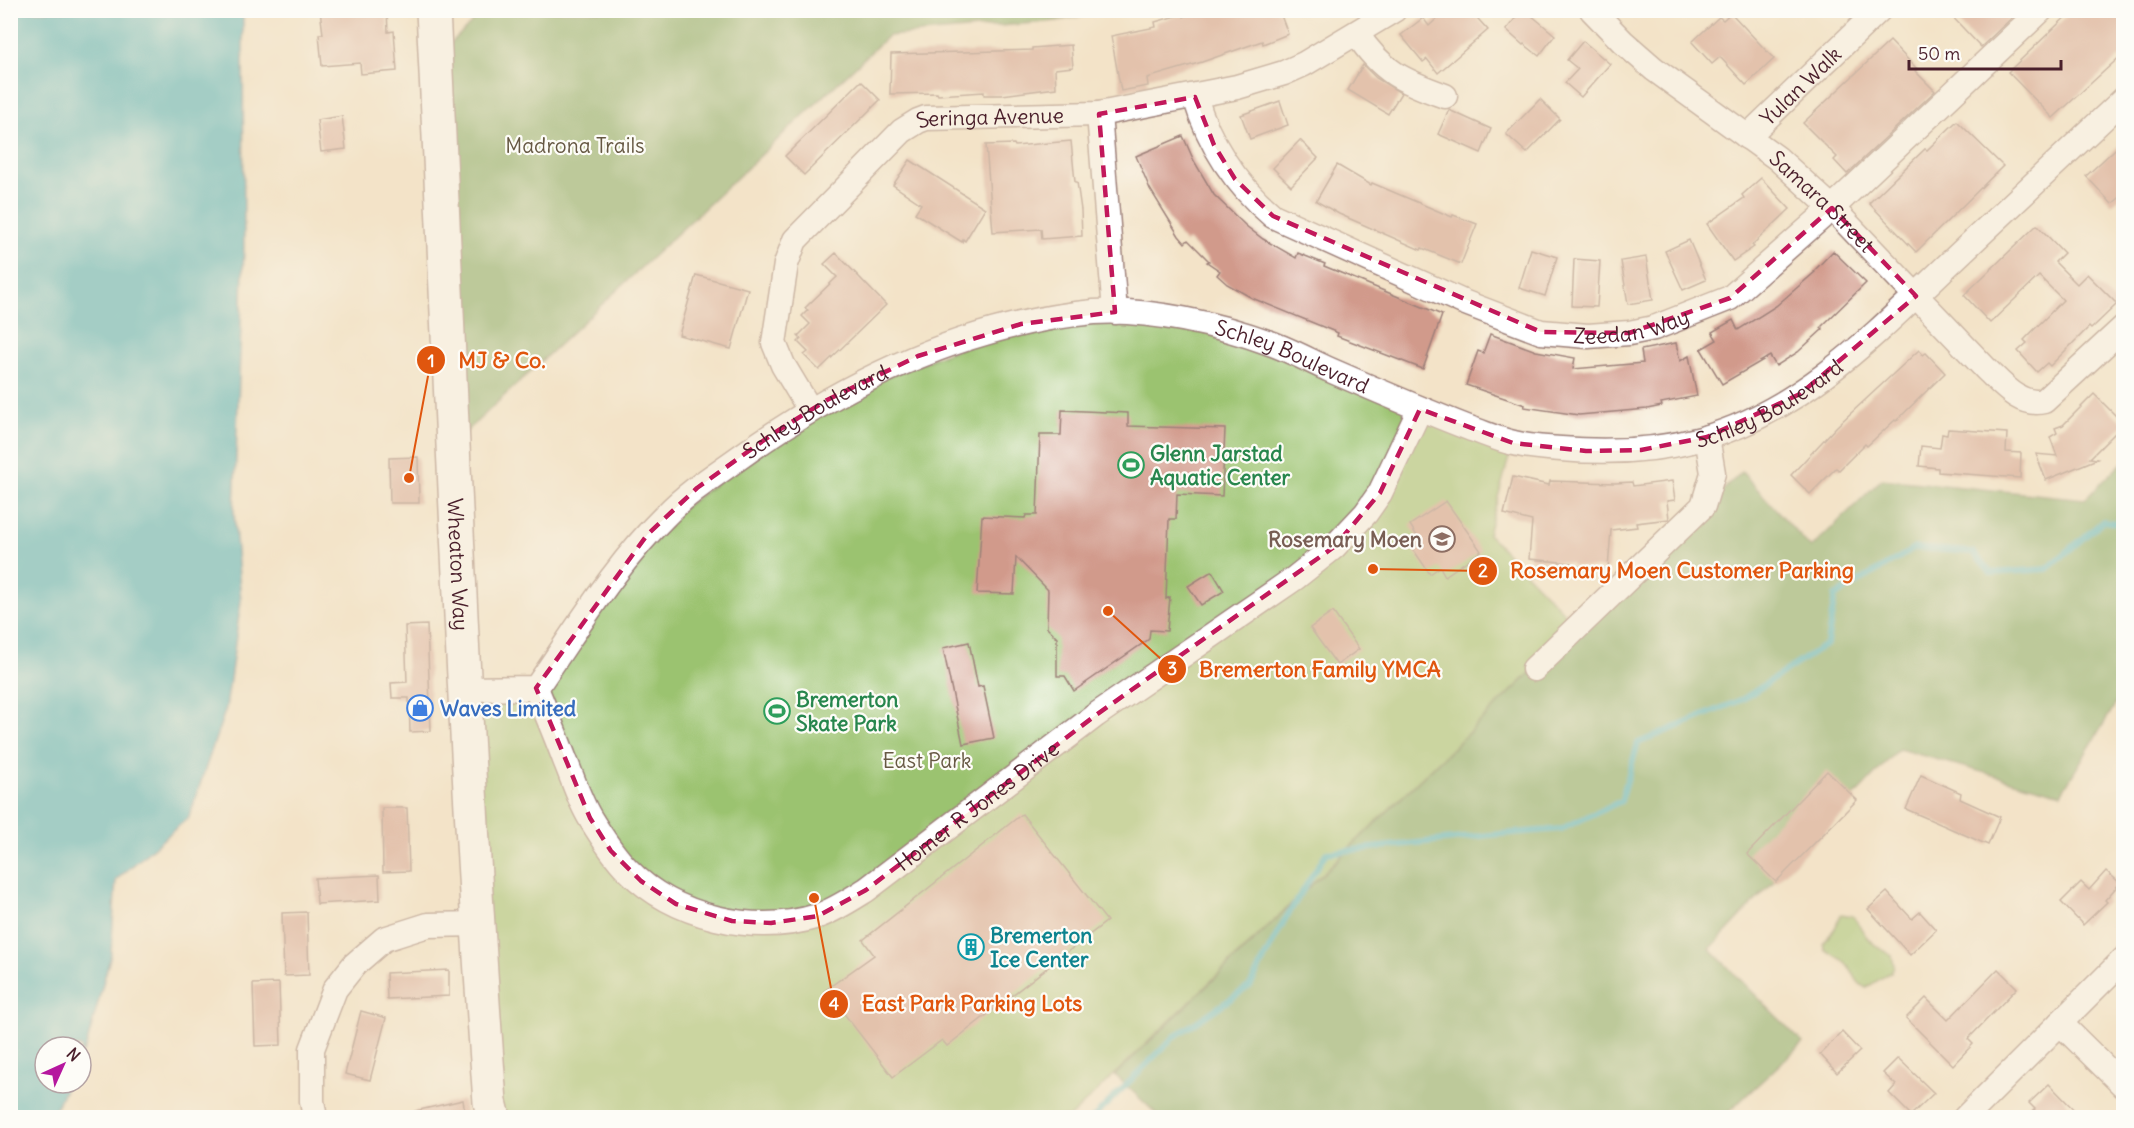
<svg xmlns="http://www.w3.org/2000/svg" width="2134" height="1128" font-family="Delius,sans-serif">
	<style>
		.green { fill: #9bc36f; stroke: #72714d; stroke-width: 1.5 }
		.forest { fill: #7ca962; stroke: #636446; stroke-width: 1.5 }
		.water { fill: #45b2c1; stroke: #486876; stroke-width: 1.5 }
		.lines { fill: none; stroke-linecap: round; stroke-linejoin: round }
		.stream { stroke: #45b2c1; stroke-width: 6 }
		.building { fill: #d19a8b }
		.street-casing { stroke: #9e817a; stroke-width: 27 }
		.secondary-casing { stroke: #9e817a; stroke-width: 36 }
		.street { stroke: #fff; stroke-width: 24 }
		.secondary { stroke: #fff; stroke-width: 33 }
		.marked { fill: none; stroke: #c2185b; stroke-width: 4.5; stroke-dasharray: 12 8; stroke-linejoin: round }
		.labels { text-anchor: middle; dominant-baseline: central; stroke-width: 4.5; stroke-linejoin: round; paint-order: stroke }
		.street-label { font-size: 21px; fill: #4a1f2b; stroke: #fdfcf7 }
		.park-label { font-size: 21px; fill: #665843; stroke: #fdfcf7 }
		.leisure-label { font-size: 21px; font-weight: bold; fill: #27864d; stroke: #fdfcf7; text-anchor: start }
		.education-label { font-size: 21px; font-weight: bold; fill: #785e54; stroke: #fdfcf7; text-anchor: end }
		.shop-label { font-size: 21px; font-weight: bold; fill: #366cbe; stroke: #fdfcf7; text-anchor: start }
		.culture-label { font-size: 21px; font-weight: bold; fill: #0d838f; stroke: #fdfcf7; text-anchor: start }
		.leader { fill: none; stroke: #e0560e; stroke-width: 2 }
		.callout-dot { fill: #e0560e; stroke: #fdfcf7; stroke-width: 2 }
		.mark-label { font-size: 18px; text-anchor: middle; font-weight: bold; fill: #fff }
		.callout-label { font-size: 22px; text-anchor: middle; font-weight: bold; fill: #e0560e; stroke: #fdfcf7; stroke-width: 4.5; stroke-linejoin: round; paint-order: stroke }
	</style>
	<rect width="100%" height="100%" fill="#fdfcf7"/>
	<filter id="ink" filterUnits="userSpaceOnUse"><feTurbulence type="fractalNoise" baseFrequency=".0167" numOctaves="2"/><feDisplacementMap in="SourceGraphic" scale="12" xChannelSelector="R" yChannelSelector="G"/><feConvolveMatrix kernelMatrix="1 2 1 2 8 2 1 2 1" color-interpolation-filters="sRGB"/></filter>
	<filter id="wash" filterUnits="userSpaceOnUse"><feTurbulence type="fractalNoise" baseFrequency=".008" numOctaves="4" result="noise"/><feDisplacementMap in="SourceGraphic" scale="24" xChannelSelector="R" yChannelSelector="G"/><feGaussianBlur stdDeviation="1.35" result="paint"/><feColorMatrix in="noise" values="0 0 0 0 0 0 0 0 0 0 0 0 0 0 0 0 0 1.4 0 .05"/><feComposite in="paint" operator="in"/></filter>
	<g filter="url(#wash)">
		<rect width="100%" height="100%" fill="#f3e3c8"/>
		<g class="green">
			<path d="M1194,322L1513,443L1488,534L1578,627L1070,1117H494L464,689L536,688L647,535L827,400L1021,324Z"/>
			<path d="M1841,914L1853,916C1858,922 1860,927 1864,933C1870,943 1882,950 1892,956L1894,966L1891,972L1866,988C1856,983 1856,977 1850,968C1844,959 1834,955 1825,950L1823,944L1835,928Z"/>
		</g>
		<g class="forest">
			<path d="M484,11H1112L1057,21L888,36L453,444L435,58Z"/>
			<path d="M2123,462V692L2061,794L1899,749L1710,949L1803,1043L1723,1117H1160L1115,1075L1578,627L1742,472L1811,548L1882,479L2085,499Z"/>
		</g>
		<path class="water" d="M10,11H243L244,247L234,512L241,601L226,708L189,817L116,880L111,954L87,1044L81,1057V1047H45V1083H68L51,1118L10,1117Z"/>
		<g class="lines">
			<path class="stream" d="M1093,1118L1174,1037L1250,986L1284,921L1326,853L1490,835L1561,829L1621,801L1638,743L1743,699L1827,644L1835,596L1915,548L1973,552L1991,573L2047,569L2103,521L2124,524"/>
		</g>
		<g id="blocks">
			<g class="building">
				<path d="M320,10H387L388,32L394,31L397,71L361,74L360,63L322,66L319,34H323Z"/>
				<path d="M1201,10H1279L1288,34L1263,44L1262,41L1202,62L1147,78L1148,86L1121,91L1111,36L1156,27L1155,22L1183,14L1184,17Z"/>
				<path d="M1446,10H1470L1488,30L1438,73L1427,59L1423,62L1401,35L1423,18L1429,26Z"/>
				<path d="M1522,10H1525L1555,35L1539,56L1524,44L1523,45L1506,30Z"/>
				<path d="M1946,10H2020L1981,47Z"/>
				<path d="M2073,10H2124V53L2053,118L2008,72Z"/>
				<path d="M1731,13L1774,59L1746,85L1720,57L1712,64L1692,42L1719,17L1723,20Z"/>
				<path d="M1583,41L1610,64L1581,97L1565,83L1578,69L1567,60Z"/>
				<path d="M1890,41L1917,69L1915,71L1935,91L1847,174L1834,160L1837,157L1803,123Z"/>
				<path d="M1071,45L1073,67L1055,69L1056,88L1002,95H984V92L938,95L937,93L890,94L891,54L1032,50V48Z"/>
				<path d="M1363,65L1376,78L1401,93L1388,114L1348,90Z"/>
				<path d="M861,81L880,100L804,175L785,156Z"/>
				<path d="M1540,99L1560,119L1527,153L1506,134Z"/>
				<path d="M1280,101L1288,125L1250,139L1241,115Z"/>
				<path d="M1449,110L1491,129L1481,153L1438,134Z"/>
				<path d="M342,116L346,149L321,152L317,120Z"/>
				<path d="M1957,121L2003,166L1916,252L1869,203L1925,149L1927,150Z"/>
				<path d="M1183,136L1194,161L1214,195L1246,226L1263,239L1296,258L1298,253L1325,264L1324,266L1442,315L1423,369L1337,336L1338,333L1252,298L1227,284L1217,275L1220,271L1207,262L1209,261L1188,240L1185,243L1179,236L1150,189L1136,156Z"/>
				<path d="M1300,140L1318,158L1291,186L1273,168Z"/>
				<path d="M1071,141L1075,182H1077L1081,210L1082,236L1042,239L1041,229L993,232L986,145L1014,144L1015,146Z"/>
				<path d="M2124,141V194L2112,204L2086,176Z"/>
				<path d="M910,160L985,208L965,241L963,239L962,242L915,213L921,204L893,185Z"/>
				<path d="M1337,165L1371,185L1372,183L1452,217L1453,215L1477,224L1461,264L1422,248L1421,250L1339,214L1316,201Z"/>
				<path d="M1761,178L1790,209L1752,245L1754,247L1733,261L1707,224L1744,198L1742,195Z"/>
				<path d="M2037,225L2064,253L2055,262L2077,284L2087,274L2117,304L2091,329L2089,327L2050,366L2047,363L2037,372L2018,351L2027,343L2024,340L2063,300L2039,276L1990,323L1964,295Z"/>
				<path d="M1689,240L1706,280L1683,290L1665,251Z"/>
				<path d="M1531,249L1557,257L1545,296L1519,288Z"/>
				<path d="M1833,251L1866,283L1821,327L1823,329L1798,352L1776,366L1770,356L1722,384L1701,349L1717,340L1712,332L1733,320L1738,330L1776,306L1815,272L1814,271Z"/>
				<path d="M836,253L886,305L819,370L804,355L808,352L798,342L801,339L798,336L810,324L802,316L808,310L805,308L837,277L824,264Z"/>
				<path d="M1646,257L1653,300L1628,304L1621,261Z"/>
				<path d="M1574,259L1600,261L1597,307L1572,306Z"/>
				<path d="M696,275L748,289L731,349L679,335Z"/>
				<path d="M1490,334L1536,351L1575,358L1573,369L1643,363L1641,350L1676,343L1680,361L1689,356L1697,396L1661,403L1662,406L1647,409L1579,415L1524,407L1525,405L1466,385L1478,351L1483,353Z"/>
				<path d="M1919,350L1923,355L1926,353L1945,373L1896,421L1895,420L1867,446L1865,444L1839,470L1836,468L1810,494L1791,475L1837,426Z"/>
				<path d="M2094,394L2124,424L2090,458L2097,459L2046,480L2036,454L2057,456L2050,437L2057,433L2055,428L2063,425Z"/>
				<path d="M1062,410L1128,413V426L1225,429L1222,496L1177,494L1176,519H1169L1166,599L1170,597L1167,631L1150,630L1149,639L1074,691L1065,676H1057V638L1047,628L1048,590L1016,557L1014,594L977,593L982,516L1025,518L1026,515H1037L1040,435H1061Z"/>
				<path d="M1948,429L2007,433L2006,452L2021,453L2020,478L1938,472V468L1919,466L1921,446L1940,448L1942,434L1947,435Z"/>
				<path d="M418,457L419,503H390L389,458Z"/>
				<path d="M1513,477L1549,485L1550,481L1615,483L1632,482L1633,486L1672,481L1675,500L1667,501L1669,519L1636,523L1637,527L1611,530L1608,569L1571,566V563L1529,559L1532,521L1504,514Z"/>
				<path d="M1446,501L1481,551L1445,576L1440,567L1430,574L1408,542L1417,536L1410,525Z"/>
				<path d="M1212,571L1224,591L1201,605L1188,586Z"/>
				<path d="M1333,612L1359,649L1337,665L1310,628Z"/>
				<path d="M427,625L431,731L410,732L409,698H392L391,683L407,682L405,626Z"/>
				<path d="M969,642L978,687L983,686L994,738L963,744L943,648Z"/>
				<path d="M1827,771L1857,800L1776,882L1747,854Z"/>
				<path d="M1921,775L1961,793L1960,799L2000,817L1988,845L1906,809Z"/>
				<path d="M382,808H407L409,871L383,872Z"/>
				<path d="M1022,814L1107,921L947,1046L942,1040L893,1077L842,1011L827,1005L824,991L874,955L863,940Z"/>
				<path d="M2106,871L2120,883L2105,900L2107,902L2083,925L2061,902L2081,882L2089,890Z"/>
				<path d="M379,875L380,900L317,904L315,878Z"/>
				<path d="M1887,892L1912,919L1920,912L1936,930L1910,955L1868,909Z"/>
				<path d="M307,912L309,975L284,976L282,913Z"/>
				<path d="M1998,969L2017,988L1968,1039L1973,1044L1953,1065L1906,1018L1926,998L1948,1020Z"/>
				<path d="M449,970V996L387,999L386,973Z"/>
				<path d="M279,983L281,1045L255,1046L253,984Z"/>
				<path d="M361,1011L386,1018L370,1080L345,1074Z"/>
				<path d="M1842,1032L1860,1051L1837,1073L1820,1054Z"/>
				<path d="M1898,1058L1934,1093L1911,1115L1889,1093L1896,1085L1883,1073Z"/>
				<path d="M2049,1084L2082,1118H2026L2035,1109L2029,1103Z"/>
				<path d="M463,1100L466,1118H416L415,1111Z"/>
			</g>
		</g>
	</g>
	<g filter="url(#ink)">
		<use href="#blocks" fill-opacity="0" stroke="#9e817a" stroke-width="1.5"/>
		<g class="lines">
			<g class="street-casing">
				<g id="street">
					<path id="s1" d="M1592,10L1623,42L1654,69L1777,158L1832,208L1986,369C2002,384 2020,407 2044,401L2124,327"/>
					<path d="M1357,34C1382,72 1403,81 1445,96"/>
					<path id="s2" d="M1195,97C1209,144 1235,184 1273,216L1463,302L1541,332L1588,336L1629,333L1654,328L1730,298L1832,208L2041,10"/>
					<path d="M1099,114L1115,312"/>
					<path id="s3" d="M1747,137L1879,10"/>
					<path id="s4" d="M810,410L783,365L774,343L786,264L795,240L902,131L918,121L926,118L1099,114L1237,87L1284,73L1304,64L1394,10"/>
					<path d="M1534,669L1703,506L1713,473L1707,437"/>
					<path id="s5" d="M536,688C546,712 556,736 565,760C573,779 579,800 590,818C601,836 613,855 628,870C674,917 754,936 818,916C835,910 850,900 866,890L1096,715L1295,578L1334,547L1366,513L1380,493L1420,409"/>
					<path id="s6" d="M464,689L536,688C577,629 615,565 666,515C688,492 715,475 740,457C845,382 964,324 1094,312C1147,308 1221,325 1270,343C1290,350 1310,361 1330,370C1376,390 1422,410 1469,428C1484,433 1499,440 1514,443C1529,447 1545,448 1561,449C1608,453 1655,451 1701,439C1803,411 1878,331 1952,261C2010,207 2067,153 2124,99"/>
					<path d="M2060,1023L2124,1086"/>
					<path d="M315,1118L312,1101V1049L335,989L354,965L384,939L428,925L479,924"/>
					<path d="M1965,1118L2124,959"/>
				</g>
			</g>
			<g class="secondary-casing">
				<g id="secondary">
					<path id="s7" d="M433,10C451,374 463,739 490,1102L494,1118"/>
				</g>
			</g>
			<use href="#street" class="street"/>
			<use href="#secondary" class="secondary"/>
		</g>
	</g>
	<path d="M0 0H2134V1128H0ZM1195,97L1214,145L1235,179L1273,216L1541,332L1629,333L1730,298L1832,208L1916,296L1800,394L1707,437L1641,450L1586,451L1513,443L1420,409L1380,493L1334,547L1096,715L866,890L818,916L771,923L732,921L676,904L641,881L611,851L590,818L536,688L647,535L697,488L774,433L827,400L918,356L1021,324L1115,312L1099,114Z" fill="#f3e3c8" fill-opacity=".55" fill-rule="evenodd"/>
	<path class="marked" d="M1195,97L1214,145L1235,179L1273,216L1541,332L1629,333L1730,298L1832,208L1916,296L1800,394L1707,437L1641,450L1586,451L1513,443L1420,409L1380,493L1334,547L1096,715L866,890L818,916L771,923L732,921L676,904L641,881L611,851L590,818L536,688L647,535L697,488L774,433L827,400L918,356L1021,324L1115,312L1099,114Z"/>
	<defs>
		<g id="stadium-ring" transform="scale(1.35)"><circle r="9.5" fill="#fdfcf7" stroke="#2e9e5b" stroke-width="1.5"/><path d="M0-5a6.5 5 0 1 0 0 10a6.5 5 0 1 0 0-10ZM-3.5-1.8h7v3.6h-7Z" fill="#2e9e5b"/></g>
		<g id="school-ring" transform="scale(1.35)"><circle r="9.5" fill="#fdfcf7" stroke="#8d6e63" stroke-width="1.5"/><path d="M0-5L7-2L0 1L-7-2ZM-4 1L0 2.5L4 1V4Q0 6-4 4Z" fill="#8d6e63"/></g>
		<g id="shop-ring" transform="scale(1.35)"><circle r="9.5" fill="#fdfcf7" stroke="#3f7fe0" stroke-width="1.5"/><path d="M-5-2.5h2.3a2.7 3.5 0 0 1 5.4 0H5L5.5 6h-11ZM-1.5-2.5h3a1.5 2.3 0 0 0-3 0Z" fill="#3f7fe0"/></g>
		<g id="building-ring" transform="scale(1.35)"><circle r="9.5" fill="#fdfcf7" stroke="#0f9aa8" stroke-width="1.5"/><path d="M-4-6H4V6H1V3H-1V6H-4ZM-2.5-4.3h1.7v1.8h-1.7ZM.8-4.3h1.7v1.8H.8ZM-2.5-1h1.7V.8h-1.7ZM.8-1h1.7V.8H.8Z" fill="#0f9aa8"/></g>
	</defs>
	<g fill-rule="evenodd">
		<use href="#stadium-ring" x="1131" y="465"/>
		<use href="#school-ring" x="1442" y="539"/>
		<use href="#shop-ring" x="420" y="708"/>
		<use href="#stadium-ring" x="777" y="711"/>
		<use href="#building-ring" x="971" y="947"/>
	</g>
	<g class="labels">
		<g class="street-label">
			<text stroke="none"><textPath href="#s3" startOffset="74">Yulan Walk</textPath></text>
			<text stroke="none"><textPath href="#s4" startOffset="426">Seringa Avenue</textPath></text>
			<text stroke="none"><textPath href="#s1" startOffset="300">Samara Street</textPath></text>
			<text stroke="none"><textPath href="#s2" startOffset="528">Zeedan Way</textPath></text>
			<text stroke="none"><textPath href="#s6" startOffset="975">Schley Boulevard</textPath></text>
			<text stroke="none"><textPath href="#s6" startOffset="1479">Schley Boulevard</textPath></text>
			<text stroke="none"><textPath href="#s6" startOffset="471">Schley Boulevard</textPath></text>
			<text stroke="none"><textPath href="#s7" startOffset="555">Wheaton Way</textPath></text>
			<text stroke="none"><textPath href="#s5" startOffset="604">Homer R Jones Drive</textPath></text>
		</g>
		<g class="park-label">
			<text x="575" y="145">Madrona Trails</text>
			<text x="927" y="760">East Park</text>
		</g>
		<g class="leisure-label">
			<text x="1150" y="453">Glenn Jarstad<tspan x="1150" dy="24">Aquatic Center</tspan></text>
			<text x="796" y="699">Bremerton<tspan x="796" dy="24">Skate Park</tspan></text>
		</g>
		<g class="education-label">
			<text x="1422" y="539">Rosemary Moen</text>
		</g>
		<g class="shop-label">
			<text x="440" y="708">Waves Limited</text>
		</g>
		<g class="culture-label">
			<text x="990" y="935">Bremerton<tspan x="990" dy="24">Ice Center</tspan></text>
		</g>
	</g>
	<path class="leader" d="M409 478L431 360M1373 569L1483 571M1108 611L1172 669M814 898L834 1004"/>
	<g class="callout-dot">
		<circle cx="409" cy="478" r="6"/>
		<circle cx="1373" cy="569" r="6"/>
		<circle cx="1108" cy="611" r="6"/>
		<circle cx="814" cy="898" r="6"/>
		<circle cx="431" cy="360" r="15"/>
		<circle cx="1483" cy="571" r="15"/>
		<circle cx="1172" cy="669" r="15"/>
		<circle cx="834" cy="1004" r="15"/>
	</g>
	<g class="mark-label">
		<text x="431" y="367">1</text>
		<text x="1483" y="577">2</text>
		<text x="1172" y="675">3</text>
		<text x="834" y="1010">4</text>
	</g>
	<g class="callout-label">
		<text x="502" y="368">MJ &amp; Co.</text>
		<text x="1682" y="578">Rosemary Moen Customer Parking</text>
		<text x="1320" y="677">Bremerton Family YMCA</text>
		<text x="972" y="1011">East Park Parking Lots</text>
	</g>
	<rect width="2134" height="1128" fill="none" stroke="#fdfcf7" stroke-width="36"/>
	<g transform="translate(63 1065) rotate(45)"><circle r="28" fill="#fdfcf7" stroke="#b5a4a5" stroke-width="1.5"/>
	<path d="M0-4.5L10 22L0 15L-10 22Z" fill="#b5179e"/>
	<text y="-9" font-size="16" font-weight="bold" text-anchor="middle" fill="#4a1f2b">N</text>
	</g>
	<path d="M1909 60v9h152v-9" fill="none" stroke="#4a1f2b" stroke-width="3"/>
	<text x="1918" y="60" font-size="18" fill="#4a1f2b" stroke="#fdfcf7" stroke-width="4.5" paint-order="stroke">50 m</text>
</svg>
